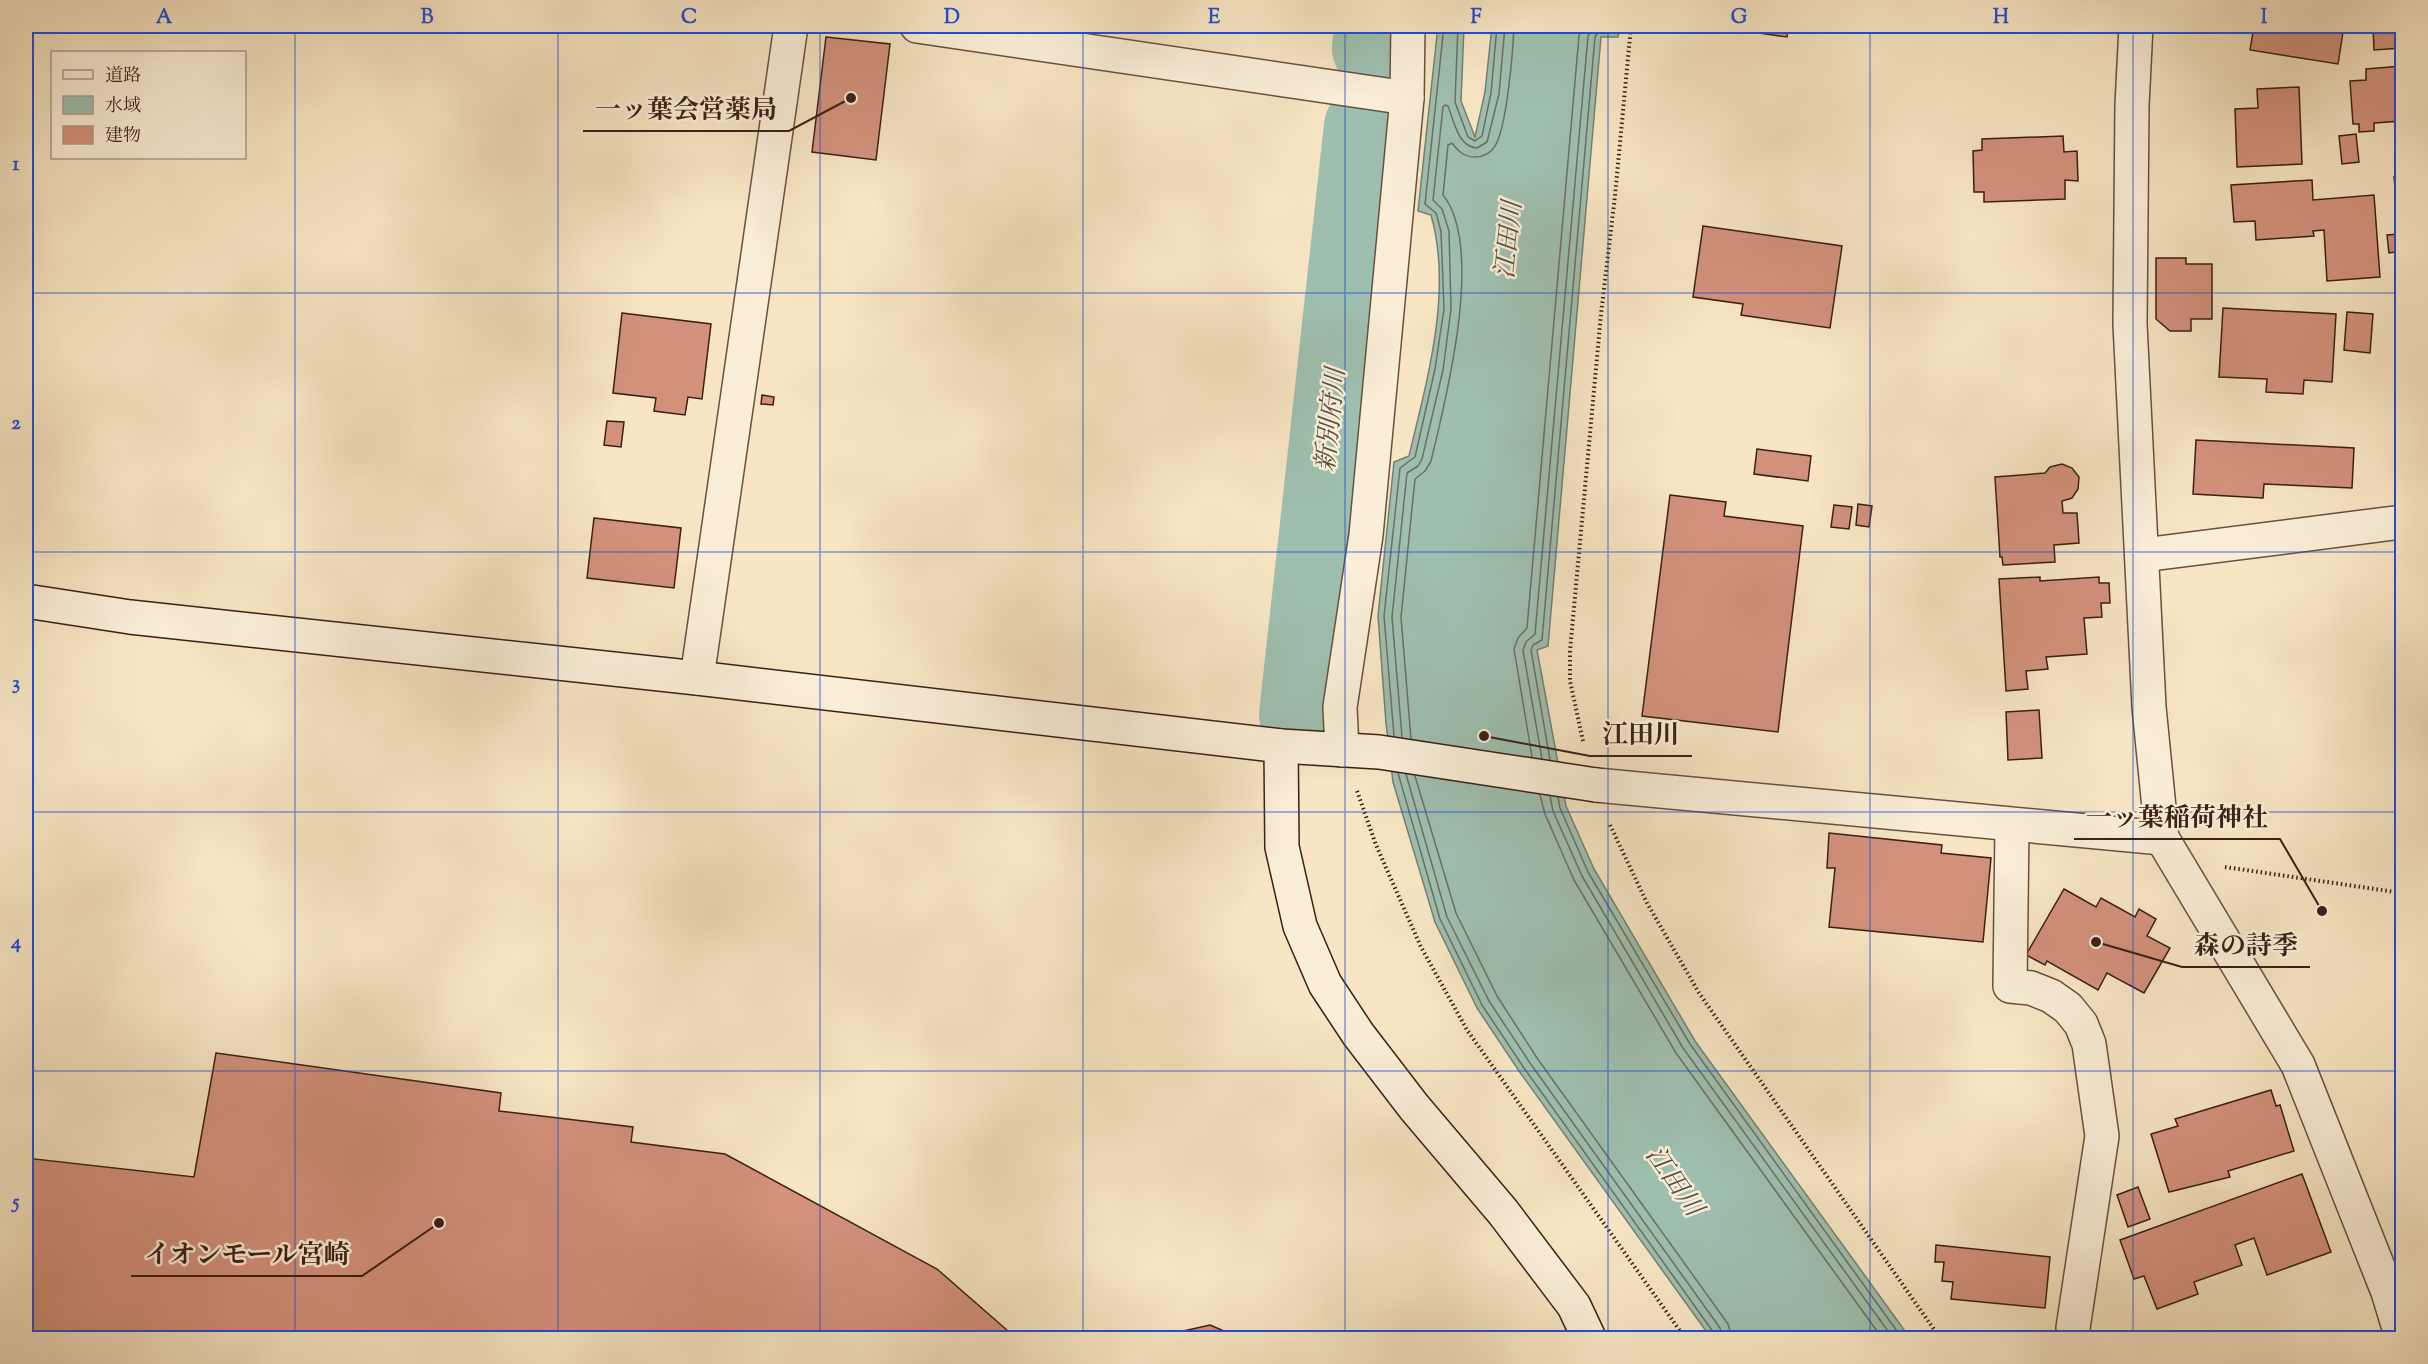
<svg xmlns="http://www.w3.org/2000/svg" width="2428" height="1364" font-family="'Sorts Mill Goudy','Noto Serif JP',serif">
	<style>
		.water { fill: #9ebfaf; stroke: #767f71; stroke-width: 1.5 }
		.lines { fill: none; stroke-linecap: round; stroke-linejoin: round }
		.shore { stroke: #6c6f62; stroke-width: 1.5 }
		.river { stroke: #9ebfaf; stroke-width: 80 }
		.building { fill: #d3917c; stroke: #3a1f15; stroke-width: 1.5 }
		.street-casing { stroke: #695040; stroke-width: 36 }
		.secondary-casing { stroke: #3a1f15; stroke-width: 36 }
		.path { stroke: #3a1f15; stroke-width: 4; stroke-dasharray: 1.5 3; stroke-linecap: butt }
		.street { stroke: #faeed8; stroke-width: 33 }
		.secondary { stroke: #faeed8; stroke-width: 33 }
		.grid { fill: none; stroke: #1d4ed8; stroke-width: 1.5; stroke-opacity: 0.55 }
		.labels { text-anchor: middle; dominant-baseline: central; stroke-width: 5; stroke-linejoin: round; paint-order: stroke }
		.water-label { font-size: 26px; font-style: italic; fill: #584f43; stroke: #faeed8 }
		.leader { fill: none; stroke: #3a1f15; stroke-width: 2 }
		.callout-dot { fill: #3a1f15; stroke: #faeed8; stroke-width: 2 }
		.callout-label { font-size: 26px; text-anchor: middle; font-weight: bold; fill: #3a1f15; stroke: #faeed8; stroke-width: 5; stroke-linejoin: round; paint-order: stroke }
		.neatline { fill: none; stroke: #1d4ed8; stroke-width: 2 }
		.grid-label { font-size: 20px; text-anchor: middle; font-weight: bold; fill: #1d4ed8 }
	</style>
	<rect width="100%" height="100%" fill="#f7e5c3"/>
	<filter id="stains"><feTurbulence type="fractalNoise" baseFrequency=".00333" numOctaves="4"/><feColorMatrix values="0 0 0 0 .2 0 0 0 0 .09 0 0 0 0 .02 0 0 0 .5 -.17"/></filter>
	<radialGradient id="worn" r=".72"><stop offset=".6" stop-color="#630" stop-opacity="0"/><stop offset="1" stop-color="#630" stop-opacity=".3"/></radialGradient>
	<path class="water" d="M1438,26H1464L1461,101L1475,137L1485,92L1492,26H1620L1618,37H1601L1548,646L1537,650L1566,806L1594,869L1695,1041L1910,1338H1711L1519,1071L1477,1008L1435,922L1393,782L1386,723L1378,616L1394,462L1409,456C1427,380 1453,292 1431,215L1418,211Z"/>
	<g class="lines">
		<g class="shore">
			<path d="M1458,26L1455,102L1468,137L1475,141L1482,136L1491,93L1497,26"/>
			<path d="M1394,736L1384,616L1400,468L1415,457L1435,369L1444,309L1441,231L1436,213L1425,204L1444,26"/>
			<path d="M1402,737L1392,617L1407,473L1418,466L1422,459L1443,370L1451,309L1449,231L1442,209L1433,200L1443,107L1445,105L1448,106C1454,121 1458,147 1477,148L1487,142L1499,94L1505,26"/>
			<path d="M1411,739L1401,617L1415,479L1425,471L1431,461C1446,399 1485,247 1443,195L1448,145L1452,143C1458,151 1464,157 1475,157C1483,157 1491,153 1495,146C1507,127 1513,50 1514,26"/>
			<path d="M1532,757L1514,649L1518,638L1527,628L1579,36L1582,26"/>
			<path d="M1542,759L1523,650L1526,642L1535,634L1588,36L1594,26"/>
			<path d="M1550,760L1531,650L1533,645L1542,640L1595,37L1599,31L1612,30L1614,26"/>
			<path d="M1398,773L1440,919L1482,1005L1524,1068L1714,1333L1715,1338"/>
			<path d="M1406,774L1447,917L1489,1001L1530,1063L1720,1328L1723,1338"/>
			<path d="M1415,776L1456,913L1497,996L1537,1058L1728,1324L1732,1338"/>
			<path d="M1540,795L1545,814L1574,880L1676,1053L1882,1338"/>
			<path d="M1550,796L1553,811L1582,876L1683,1048L1893,1338"/>
			<path d="M1558,797L1560,808L1588,872L1690,1044L1902,1338"/>
		</g>
		<g class="river">
			<path d="M1372,49L1374,26"/>
			<path d="M1299,715L1364,126"/>
		</g>
	</g>
	<g class="building">
		<path d="M1708,26H1788L1787,37Z"/>
		<path d="M2254,26H2344L2338,64L2250,50Z"/>
		<path d="M2373,26H2402V48L2374,50Z"/>
		<path d="M826,37L890,44L876,160L812,152Z"/>
		<path d="M2402,66V121L2374,123V131L2359,132V124H2353L2350,81L2366,80V69Z"/>
		<path d="M2299,87L2302,164L2237,167L2235,109L2258,108L2257,89Z"/>
		<path d="M2356,134L2359,162L2342,164L2339,136Z"/>
		<path d="M2063,136L2064,152L2077,151L2078,181L2065,180V199L1984,202V192H1974L1973,151L1982,150V139Z"/>
		<path d="M2402,176V251L2389,253L2387,235L2400,234L2394,177Z"/>
		<path d="M2312,180L2313,200L2374,195L2380,277L2327,281L2324,230L2313,231L2314,236L2256,240L2255,221L2234,222L2231,185Z"/>
		<path d="M1703,226L1842,246L1830,328L1741,315L1743,304L1693,297Z"/>
		<path d="M2156,258H2186V264H2212V319H2191V331H2170L2156,319Z"/>
		<path d="M2223,308L2336,314L2332,382L2304,380L2303,394L2266,392L2267,379L2219,377Z"/>
		<path d="M2347,312L2373,314L2370,353L2344,350Z"/>
		<path d="M622,313L711,324L702,399L688,397L685,415L654,411L656,398L613,393Z"/>
		<path d="M762,395L774,397L773,405L761,404Z"/>
		<path d="M607,421L624,422L621,447L604,445Z"/>
		<path d="M2196,440L2354,448L2352,488L2264,484L2263,498L2193,494Z"/>
		<path d="M1757,449L1811,456L1808,481L1754,474Z"/>
		<path d="M2062,464L2072,468L2079,477L2078,489L2072,498L2062,501L2063,513H2077L2079,543L2054,545L2055,562L2003,565L2002,557H2000L1995,477L2045,473L2050,467Z"/>
		<path d="M1670,495L1726,502L1724,516L1803,526L1778,732L1642,716Z"/>
		<path d="M1858,504L1872,506L1869,527L1856,525Z"/>
		<path d="M1834,505L1852,507L1849,529L1831,527Z"/>
		<path d="M594,518L681,528L674,588L587,578Z"/>
		<path d="M2040,577V581L2099,577V583H2109L2110,603H2101L2102,617L2084,618L2087,654L2046,657L2048,669L2026,671L2028,689L2006,691L1999,579Z"/>
		<path d="M2039,710L2042,758L2008,760L2006,712Z"/>
		<path d="M1829,833L1942,845L1941,853L1991,858L1983,942L1829,927L1835,868H1827Z"/>
		<path d="M2064,889L2096,907L2101,898L2135,917L2139,909L2156,919L2147,936L2170,948L2144,993L2107,973L2098,990L2047,961L2045,965L2026,955Z"/>
		<path d="M216,1053L501,1093L499,1111L633,1127L631,1142L725,1154L937,1269L1016,1338H26V1158L194,1177Z"/>
		<path d="M2271,1090L2276,1106L2280,1105L2294,1151L2228,1171L2230,1177L2169,1192L2151,1134L2178,1126L2175,1119Z"/>
		<path d="M2302,1174L2331,1252L2267,1275L2254,1238L2235,1245L2242,1265L2194,1282L2198,1294L2157,1309L2144,1276L2134,1279L2120,1240Z"/>
		<path d="M2138,1187L2150,1219L2128,1227L2117,1195Z"/>
		<path d="M1936,1245L2050,1257L2045,1308L1951,1299L1953,1282L1942,1281L1944,1262H1935Z"/>
		<path d="M1210,1325L1240,1338H1168L1179,1332Z"/>
	</g>
	<g class="lines">
		<g class="street-casing">
			<g id="street">
				<path d="M917,26L1407,98"/>
				<path d="M2136,26L2132,105L2130,324L2149,707L2162,838L2298,1065L2388,1292L2402,1338"/>
				<path d="M2143,555L2402,522"/>
				<path d="M697,678L791,26"/>
				<path d="M1342,750L1340,707L1366,535L1407,98L1408,26"/>
				<path d="M1596,785L2162,838"/>
				<path d="M2012,825L2010,986L2031,988L2051,996L2068,1008L2081,1024L2089,1044L2102,1136L2073,1328L2074,1338"/>
			</g>
		</g>
		<g class="secondary-casing">
			<g id="secondary">
				<path d="M26,601L130,617L697,678L1281,746L1379,752L1596,785"/>
				<path d="M1281,746L1282,847L1300,926L1325,984L1358,1034L1414,1107L1503,1212L1574,1306L1589,1338"/>
			</g>
		</g>
		<g class="path">
			<path d="M1583,741L1570,681V651L1601,314L1615,196L1631,26"/>
			<path d="M1357,791L1376,845L1421,947L1467,1030L1685,1338"/>
			<path d="M1610,825L1647,903L1699,993L1940,1338"/>
			<path d="M2225,867L2402,893"/>
		</g>
		<use href="#street" class="street"/>
		<use href="#secondary" class="secondary"/>
	</g>
	<path class="grid" d="M295,26V1338M558,26V1338M820,26V1338M1083,26V1338M1345,26V1338M1608,26V1338M1870,26V1338M2133,26V1338M26,293H2402M26,552H2402M26,812H2402M26,1071H2402"/>
	<g class="labels">
		<g class="water-label">
			<text transform="translate(1510 240) rotate(-84)">江田川</text>
			<text transform="translate(1332 420) rotate(-84)">新別府川</text>
			<text transform="translate(1673 1182) rotate(55)">江田川</text>
		</g>
	</g>
	<path class="leader" d="M851 98L789 131H583M1484 736L1590 756H1692M2322 911L2280 839H2074M2096 942L2182 967H2310M439 1223L362 1276H131"/>
	<g class="callout-dot">
		<circle cx="851" cy="98" r="6"/>
		<circle cx="1484" cy="736" r="6"/>
		<circle cx="2322" cy="911" r="6"/>
		<circle cx="2096" cy="942" r="6"/>
		<circle cx="439" cy="1223" r="6"/>
	</g>
	<g class="callout-label">
		<text x="686" y="118">一ッ葉会営薬局</text>
		<text x="1641" y="743">江田川</text>
		<text x="2177" y="826">一ッ葉稲荷神社</text>
		<text x="2246" y="954">森の詩季</text>
		<text x="247" y="1263">イオンモール宮崎</text>
	</g>
	<rect width="2428" height="1364" fill="none" stroke="#f7e5c3" stroke-width="66"/>
	<rect x="51" y="51" width="195" height="108" fill="#faeed8" stroke="#ad9b8a" stroke-width="1.5"/>
	<rect x="63" y="70" width="30" height="9" fill="#faeed8" stroke="#ad9b8a" stroke-width="1.5"/>
	<text x="105" y="81" font-size="18" fill="#3a1f15">道路</text>
	<rect x="63" y="96" width="30" height="18" fill="#9ebfaf" stroke="#ad9b8a" stroke-width="1.5"/>
	<text x="105" y="111" font-size="18" fill="#3a1f15">水域</text>
	<rect x="63" y="126" width="30" height="18" fill="#d3917c" stroke="#ad9b8a" stroke-width="1.5"/>
	<text x="105" y="141" font-size="18" fill="#3a1f15">建物</text>
	<rect x="33" y="33" width="2362" height="1298" class="neatline"/>
	<g class="grid-label">
		<text x="164" y="23">A</text>
		<text x="427" y="23">B</text>
		<text x="689" y="23">C</text>
		<text x="952" y="23">D</text>
		<text x="1214" y="23">E</text>
		<text x="1476" y="23">F</text>
		<text x="1739" y="23">G</text>
		<text x="2001" y="23">H</text>
		<text x="2264" y="23">I</text>
		<text x="16" y="170">1</text>
		<text x="16" y="429">2</text>
		<text x="16" y="689">3</text>
		<text x="16" y="948">4</text>
		<text x="16" y="1208">5</text>
	</g>
	<rect width="100%" height="100%" filter="url(#stains)"/>
	<rect width="100%" height="100%" fill="url(#worn)"/>
</svg>
